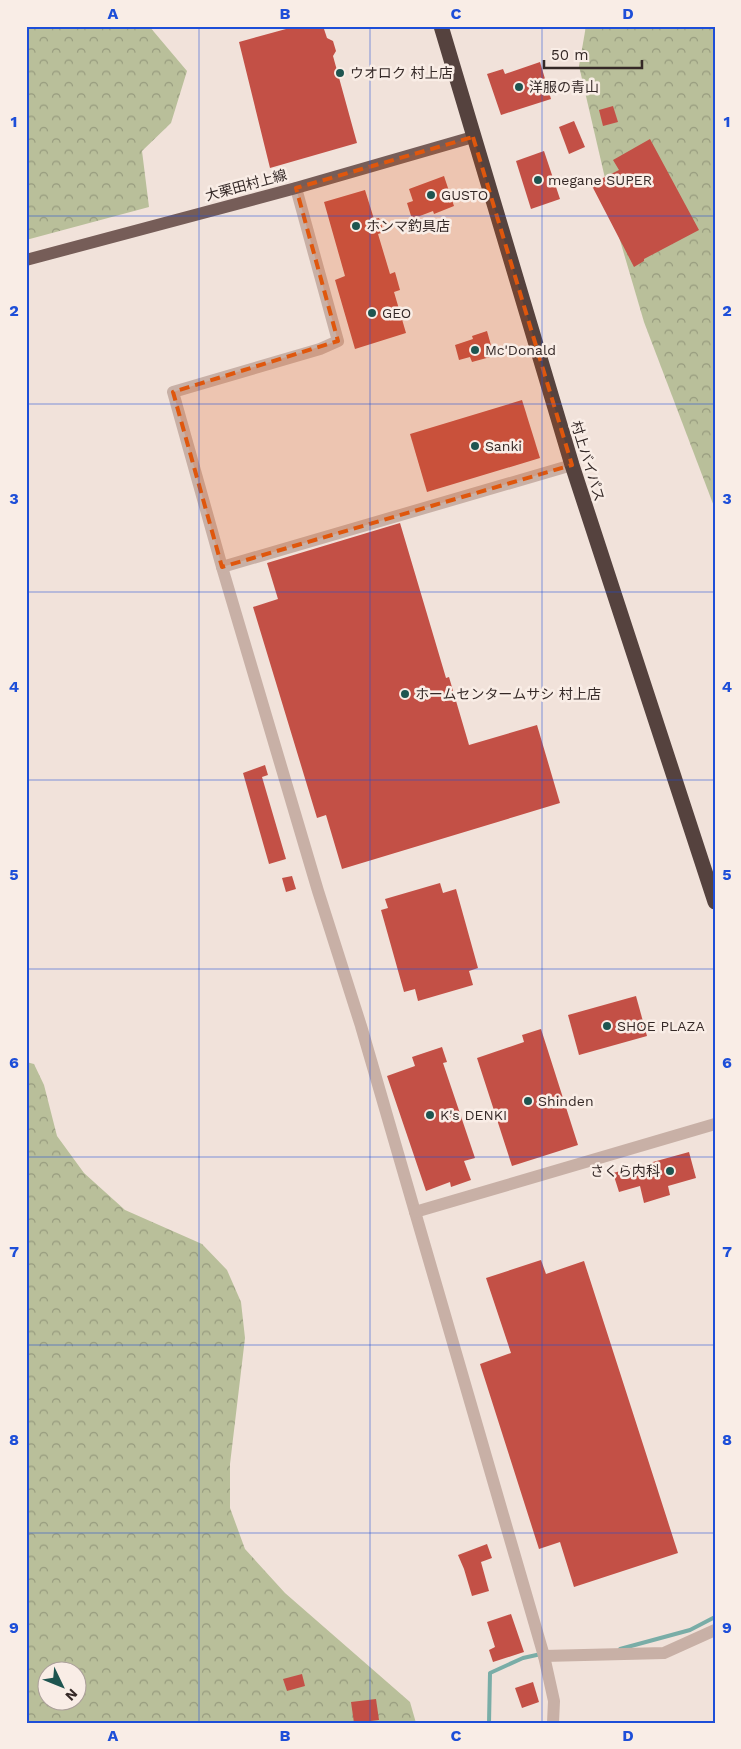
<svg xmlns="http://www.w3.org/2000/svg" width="741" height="1749" font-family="'Work Sans','Noto Sans JP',sans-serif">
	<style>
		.forest { fill: url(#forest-crowns); fill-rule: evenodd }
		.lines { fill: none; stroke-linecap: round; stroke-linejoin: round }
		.stream { stroke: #79ada7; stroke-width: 4 }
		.building { fill: #c35046 }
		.minor { stroke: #c8b0a6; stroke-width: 12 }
		.major { stroke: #765d58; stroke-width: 12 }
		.highway { stroke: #55423e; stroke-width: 15 }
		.marked { fill: #df570d; fill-opacity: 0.2; stroke: #df570d; stroke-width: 4; stroke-dasharray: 10 6; stroke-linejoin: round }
		.grid { fill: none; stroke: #1d4ed8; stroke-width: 1; stroke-opacity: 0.55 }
		.poi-dot { fill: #1e5550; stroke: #f9ede6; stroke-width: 2 }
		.labels { text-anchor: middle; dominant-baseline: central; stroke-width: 5; stroke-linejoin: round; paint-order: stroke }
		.poi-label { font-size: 14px; fill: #352927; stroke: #f9ede6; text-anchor: start }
		.street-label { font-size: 14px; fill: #352927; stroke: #f9ede6 }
		.neatline { fill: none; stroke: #1d4ed8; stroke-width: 2 }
		.grid-label { font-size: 16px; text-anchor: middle; font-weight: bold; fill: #1d4ed8 }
	</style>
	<defs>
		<pattern id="forest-crowns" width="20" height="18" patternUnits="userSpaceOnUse" patternTransform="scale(1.25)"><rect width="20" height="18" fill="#b9bf9a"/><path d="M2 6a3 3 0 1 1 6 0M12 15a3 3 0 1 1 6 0" fill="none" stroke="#979b7e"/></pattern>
	</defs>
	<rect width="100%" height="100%" fill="#f1e2da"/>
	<g class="forest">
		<path d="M26,26H149L187,71L171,123L142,151L149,207L26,240Z"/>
		<path d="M586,26H715V509L644,322L617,230L579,66Z"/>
		<path d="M26,1062L34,1064L44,1085L57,1136L84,1173L125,1210L202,1244L227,1270L241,1302L245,1338L230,1464V1508L245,1549L285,1593L410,1702L416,1723H26ZM48,1672H78V1702H48Z"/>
	</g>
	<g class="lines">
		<g class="stream">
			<path d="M620,1649L690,1630L715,1617"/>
			<path d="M489,1723L490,1673L523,1658L541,1654"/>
		</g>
	</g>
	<g class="building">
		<path d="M297,26H323L327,38L333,41L336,51L333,56L357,143L270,168L239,42Z"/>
		<path d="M540,62L551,99L501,115L487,74L503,69L505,74Z"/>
		<path d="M613,106L618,122L603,126L599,110Z"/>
		<path d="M574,121L585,147L569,154L559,127Z"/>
		<path d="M650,139L699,230L644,259V261L634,267L591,184L619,170L613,160Z"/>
		<path d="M544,151L560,199L531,209L516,161Z"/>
		<path d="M444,176L454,206L434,214L433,211L412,219L407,203L413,201L409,189Z"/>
		<path d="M365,190L374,219L379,218L384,232L378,234L390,274L395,272L400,290L394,292L406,333L355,349L335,280L345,276L324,202Z"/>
		<path d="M487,331L494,356L472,362L470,357L459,360L455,345L473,339L472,336Z"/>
		<path d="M522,400L540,458L427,492L410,434Z"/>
		<path d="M400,523L446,678L449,677L469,745L537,725L560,803L342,869L326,815L317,818L253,607L278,599L267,563Z"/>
		<path d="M265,765L268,775L262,777L286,859L269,864L243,773Z"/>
		<path d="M292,876L296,889L286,892L282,878Z"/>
		<path d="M440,883L443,893L456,889L478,968L469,971L473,985L418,1001L415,989L404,992L381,910L388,908L385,899Z"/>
		<path d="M636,996L647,1036L579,1055L568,1015Z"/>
		<path d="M541,1029L578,1145L512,1166L477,1058L524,1042L522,1035Z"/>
		<path d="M442,1047L447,1062L443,1063L475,1158L464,1161L471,1180L451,1187L450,1182L426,1191L387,1076L415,1066L412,1057Z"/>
		<path d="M689,1152L696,1178L668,1186L670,1195L644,1203L640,1186L619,1192L613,1173Z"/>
		<path d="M541,1260L546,1274L584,1261L678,1553L574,1587L560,1542L539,1549L480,1364L511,1353L486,1278Z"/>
		<path d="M487,1544L492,1558L481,1562L489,1591L472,1596L464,1569L458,1555Z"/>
		<path d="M511,1614L524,1652L493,1662L489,1650L495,1647L487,1622Z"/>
		<path d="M302,1674L305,1686L287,1691L283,1679Z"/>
		<path d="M533,1682L539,1702L522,1708L515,1688Z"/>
		<path d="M376,1699L379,1720L354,1723L351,1702Z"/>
	</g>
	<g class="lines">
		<g class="minor">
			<path d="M296,188L338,341L320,349L173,392L222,567L318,891L361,1026L544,1656L554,1701L553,1723"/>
			<path d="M222,567L572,465"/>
			<path d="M415,1212L715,1124"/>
			<path d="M544,1656L664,1653L715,1630"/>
		</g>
		<path class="major" d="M26,260L296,188L473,137"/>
		<path class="highway" d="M441,26L572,465L715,902"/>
	</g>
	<path class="marked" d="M473,137L572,465L222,567L173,392L338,341L296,188Z"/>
	<path class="grid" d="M199,26V1723M370,26V1723M542,26V1723M26,216H715M26,404H715M26,592H715M26,780H715M26,969H715M26,1157H715M26,1345H715M26,1533H715"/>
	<g class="poi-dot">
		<circle cx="340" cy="73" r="5"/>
		<circle cx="519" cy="87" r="5"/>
		<circle cx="538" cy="180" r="5"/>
		<circle cx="431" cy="195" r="5"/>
		<circle cx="356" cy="226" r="5"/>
		<circle cx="372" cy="313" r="5"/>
		<circle cx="475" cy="350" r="5"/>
		<circle cx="475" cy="446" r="5"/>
		<circle cx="405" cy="694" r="5"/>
		<circle cx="607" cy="1026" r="5"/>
		<circle cx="528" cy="1101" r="5"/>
		<circle cx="430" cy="1115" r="5"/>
		<circle cx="670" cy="1171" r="5"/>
	</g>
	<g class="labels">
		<g class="poi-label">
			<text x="350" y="73">ウオロク 村上店</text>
			<text x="529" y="87">洋服の青山</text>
			<text x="548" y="180">megane SUPER</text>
			<text x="441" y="195">GUSTO</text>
			<text x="366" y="226">ホンマ釣具店</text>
			<text x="382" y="313">GEO</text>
			<text x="485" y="350">Mc'Donald</text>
			<text x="485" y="446">Sanki</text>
			<text x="415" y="694">ホームセンタームサシ 村上店</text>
			<text x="617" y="1026">SHOE PLAZA</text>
			<text x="538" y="1101">Shinden</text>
			<text x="440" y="1115">K's DENKI</text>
			<text x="660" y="1171" text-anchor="end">さくら内科</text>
		</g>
		<g class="street-label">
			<text transform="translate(246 185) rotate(-15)">大栗田村上線</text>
			<text transform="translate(588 461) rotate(73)">村上バイパス</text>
		</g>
	</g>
	<rect width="741" height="1749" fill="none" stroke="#f9ede6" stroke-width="55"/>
	<g transform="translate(62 1686) rotate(133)"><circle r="24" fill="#f9ede6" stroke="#ab9f9a"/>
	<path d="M0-4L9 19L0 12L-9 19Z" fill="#1e5550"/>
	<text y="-8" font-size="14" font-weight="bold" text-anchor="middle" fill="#352927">N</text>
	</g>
	<path d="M544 60v8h98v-8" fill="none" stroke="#352927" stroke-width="2.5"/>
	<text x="551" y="60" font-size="15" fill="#352927" stroke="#f9ede6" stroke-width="4" paint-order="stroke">50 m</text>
	<rect x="28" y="28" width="686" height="1694" class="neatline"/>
	<g class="grid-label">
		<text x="113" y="19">A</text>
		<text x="285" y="19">B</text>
		<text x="456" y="19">C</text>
		<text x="628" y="19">D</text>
		<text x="14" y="127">1</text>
		<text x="727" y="127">1</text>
		<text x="14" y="316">2</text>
		<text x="727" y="316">2</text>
		<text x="14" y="504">3</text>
		<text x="727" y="504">3</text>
		<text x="14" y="692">4</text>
		<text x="727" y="692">4</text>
		<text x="14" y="880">5</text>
		<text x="727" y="880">5</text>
		<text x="14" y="1068">6</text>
		<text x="727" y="1068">6</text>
		<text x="14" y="1257">7</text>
		<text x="727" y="1257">7</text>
		<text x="14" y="1445">8</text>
		<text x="727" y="1445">8</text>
		<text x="14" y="1633">9</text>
		<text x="727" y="1633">9</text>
		<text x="113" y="1741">A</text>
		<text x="285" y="1741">B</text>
		<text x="456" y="1741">C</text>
		<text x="628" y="1741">D</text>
	</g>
</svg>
